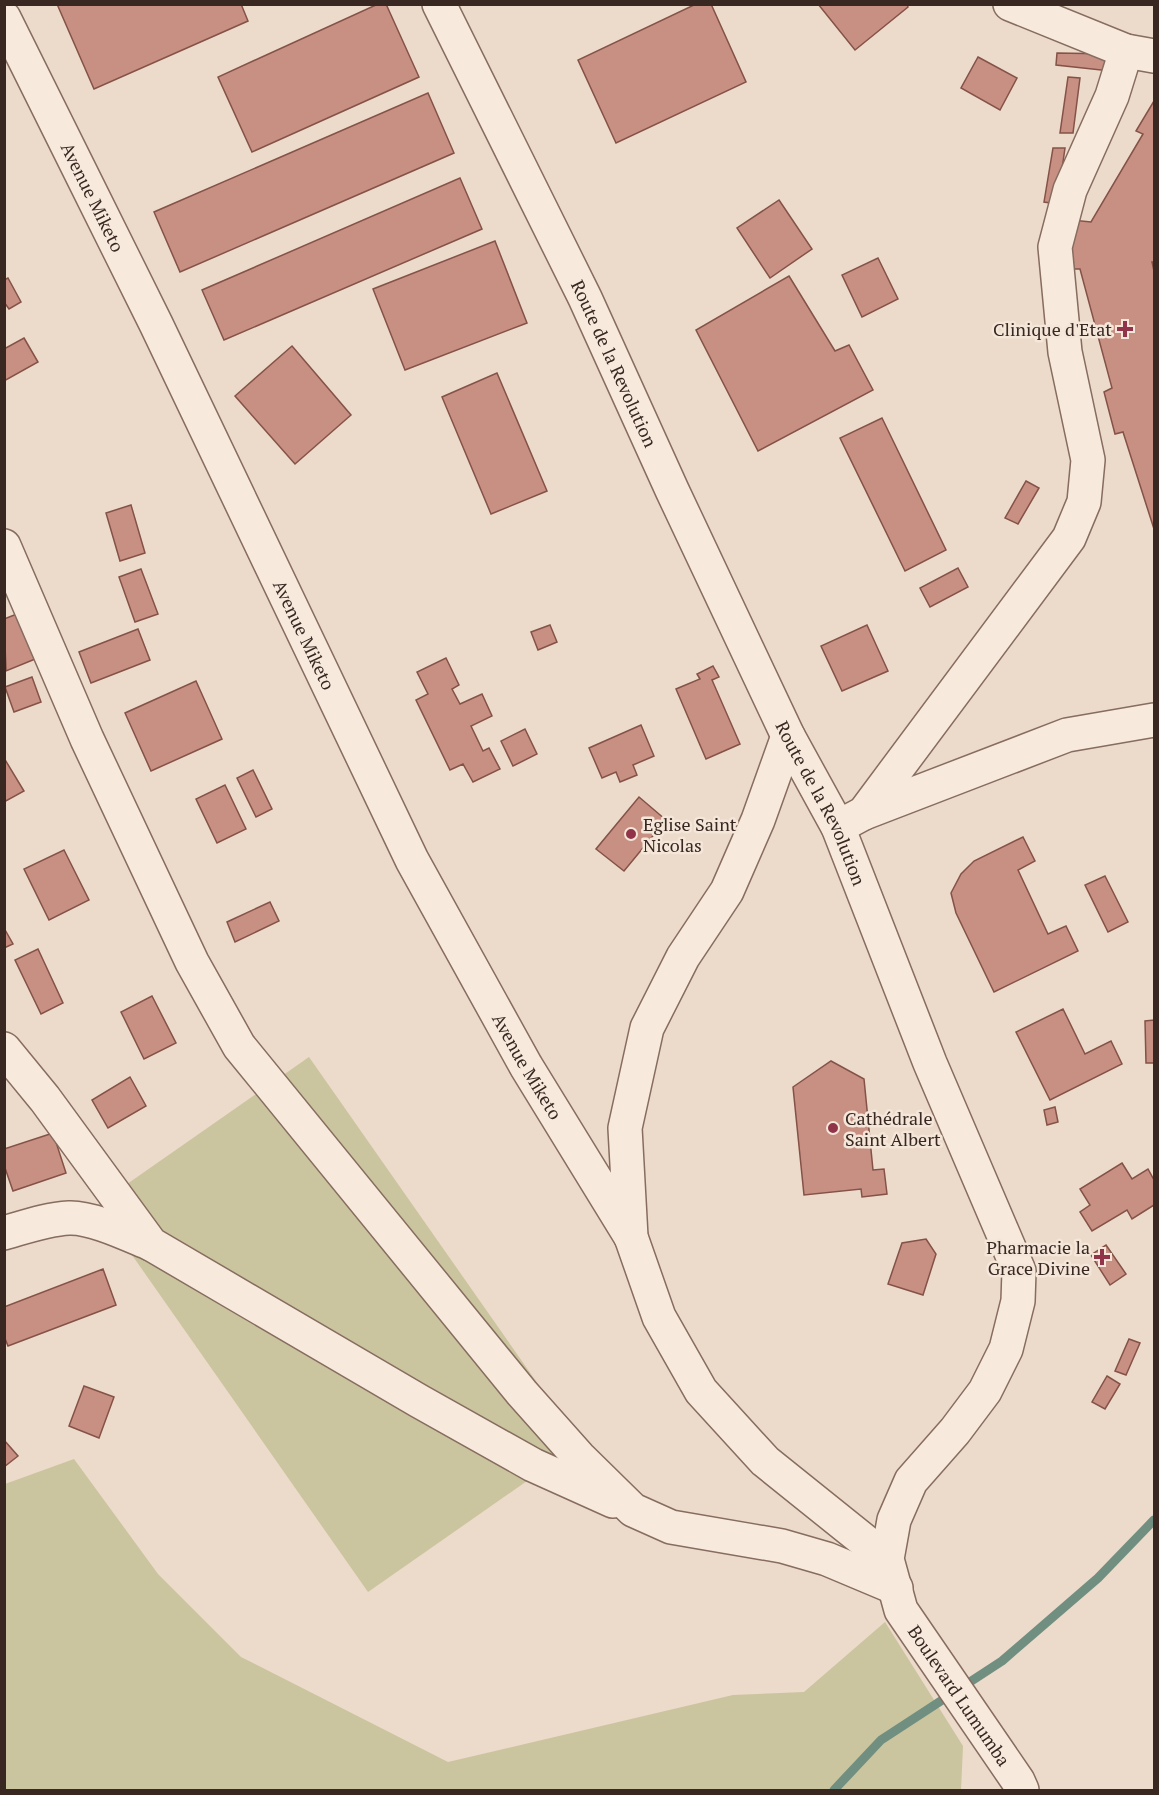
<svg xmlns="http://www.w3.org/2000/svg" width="1159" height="1795" font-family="'PT Serif',serif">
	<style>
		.green { fill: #cac59e }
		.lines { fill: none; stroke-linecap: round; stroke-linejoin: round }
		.stream { stroke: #718f81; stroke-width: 9 }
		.building { fill: #c79083; stroke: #855247; stroke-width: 1.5 }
		.minor-casing { stroke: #876c60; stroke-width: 36 }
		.minor { stroke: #f7eadd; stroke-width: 33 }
		.poi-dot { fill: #923449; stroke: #f4e6d9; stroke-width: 2 }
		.labels { text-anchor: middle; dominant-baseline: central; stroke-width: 5; stroke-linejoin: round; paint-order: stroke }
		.street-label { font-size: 18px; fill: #392822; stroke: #f4e6d9 }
		.poi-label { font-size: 18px; fill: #392822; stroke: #f4e6d9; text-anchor: end }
	</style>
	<rect width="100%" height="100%" fill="#ecdaca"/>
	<g class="green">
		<path d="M309,1057L580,1444L368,1592L97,1205Z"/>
		<path d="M74,1459L158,1574L241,1657L448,1762L733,1695L804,1692L885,1622L963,1746L961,1790H5V1484Z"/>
	</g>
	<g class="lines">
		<path class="stream" d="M834,1790L881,1740L1002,1661L1098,1578L1154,1520"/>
	</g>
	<g class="building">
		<path d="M57,4H241L248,21L94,89Z"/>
		<path d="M378,4H386L419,77L252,152L218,77Z"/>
		<path d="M696,4H711L746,82L616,143L578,60Z"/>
		<path d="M818,4H907L908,7L855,50Z"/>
		<path d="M1057,53L1111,54L1110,71L1056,65Z"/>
		<path d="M978,57L1017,78L1000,110L961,88Z"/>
		<path d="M1068,77L1080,78L1073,133H1060Z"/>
		<path d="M428,93L454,153L180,272L154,212Z"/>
		<path d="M1154,101V262H1152L1154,271V529L1123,432L1115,434L1104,392L1112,388L1080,269H1069L1072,220L1091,222L1143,134L1136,131Z"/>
		<path d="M1053,148H1065L1057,204L1044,202Z"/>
		<path d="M460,178L482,229L224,340L202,290Z"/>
		<path d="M779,200L812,249L770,278L737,228Z"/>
		<path d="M495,241L527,323L405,370L373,289Z"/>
		<path d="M878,258L898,299L862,317L842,275Z"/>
		<path d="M789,276L835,351L849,345L873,390L758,451L696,330Z"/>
		<path d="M8,278L21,302L9,309L4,302V280Z"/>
		<path d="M24,338L38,362L4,381V349Z"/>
		<path d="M292,346L351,415L295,464L235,396Z"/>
		<path d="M497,373L547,491L491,514L442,397Z"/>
		<path d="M882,418L946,550L905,571L840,438Z"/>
		<path d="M1026,481L1039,488L1018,524L1005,518Z"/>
		<path d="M131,505L145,553L120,561L106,513Z"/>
		<path d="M958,568L968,587L930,607L920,588Z"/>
		<path d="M141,569L158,614L135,622L119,577Z"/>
		<path d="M22,612L40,657L6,671L4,619Z"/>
		<path d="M550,625L557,642L538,650L531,632Z"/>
		<path d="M867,625L888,671L842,691L821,646Z"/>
		<path d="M138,629L150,660L91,683L79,652Z"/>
		<path d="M446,658L459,685L452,689L460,704L482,694L492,716L471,726L483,751L489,748L500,769L473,782L463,764L450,770L416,700L428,694L417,672Z"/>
		<path d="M713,666L719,677L712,680L740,744L706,759L676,689L700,679L697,674Z"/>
		<path d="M32,677L41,702L14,712L5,687Z"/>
		<path d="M196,681L222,739L151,771L125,713Z"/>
		<path d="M641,725L654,756L633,765L637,775L620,782L616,772L602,778L589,748Z"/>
		<path d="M525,729L537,754L513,766L501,741Z"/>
		<path d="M4,758L24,791L4,802Z"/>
		<path d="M253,770L272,809L256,817L237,778Z"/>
		<path d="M225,785L246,829L217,843L196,799Z"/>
		<path d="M639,797L666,820L624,871L596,849Z"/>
		<path d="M1023,837L1035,861L1018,870L1048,934L1066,926L1078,951L994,992L956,913L951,893L961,874L974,861Z"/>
		<path d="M64,850L89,900L49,920L24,869Z"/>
		<path d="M1105,876L1128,922L1108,932L1085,885Z"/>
		<path d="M270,902L279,921L235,942L227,922Z"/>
		<path d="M4,928L13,944L4,948Z"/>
		<path d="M38,949L63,1003L41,1014L15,960Z"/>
		<path d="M152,996L176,1043L144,1059L121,1012Z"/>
		<path d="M1063,1009L1085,1054L1111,1041L1122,1064L1050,1100L1016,1032Z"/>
		<path d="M1154,1020V1063H1146L1145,1021Z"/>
		<path d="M831,1061L864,1079L873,1170L884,1169L887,1194L862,1197L861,1189L804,1195L793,1087Z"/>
		<path d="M130,1077L146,1106L108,1128L92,1100Z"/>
		<path d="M1055,1107L1058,1122L1047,1125L1044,1110Z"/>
		<path d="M53,1133L66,1173L13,1191L4,1165V1149Z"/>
		<path d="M1122,1163L1132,1179L1148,1169L1154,1180V1205L1132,1219L1127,1210L1092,1231L1080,1212L1090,1205L1080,1189Z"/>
		<path d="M926,1239L936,1254L923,1295L888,1284L902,1243Z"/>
		<path d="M1106,1245L1126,1274L1110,1285L1091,1255Z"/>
		<path d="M103,1269L116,1305L8,1346L4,1336V1307Z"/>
		<path d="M1129,1339L1140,1343L1126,1375L1115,1371Z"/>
		<path d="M1107,1376L1120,1384L1105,1409L1092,1402Z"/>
		<path d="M84,1386L114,1397L99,1438L69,1426Z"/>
		<path d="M4,1440L18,1456L4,1467Z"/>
	</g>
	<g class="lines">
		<g class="minor-casing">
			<g id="minor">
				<path id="s1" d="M439,4L585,298L672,490L788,736L838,827L930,1063L1019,1271L1018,1301L1006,1349L985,1391L955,1431L911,1481L894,1520L887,1559L901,1610L1018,1781L1022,1790"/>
				<path d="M1010,4L1126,51L1154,56"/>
				<path id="s2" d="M4,18L156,324L412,860L526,1066L631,1237"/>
				<path d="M4,546L87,739L192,962L239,1046L522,1393L579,1457L633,1510L671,1527L782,1546L827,1559L896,1588"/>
				<path d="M788,736L758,820L727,891L683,957L647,1028L625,1128L631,1237L659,1317L701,1391L765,1461L887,1559"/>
				<path d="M864,813L1067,735L1154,720"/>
				<path d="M838,827L864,813L1069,538L1084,502L1088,460L1065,352L1055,247L1070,190L1112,96L1126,51"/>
				<path d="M4,1049L45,1099L151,1244L419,1401L533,1465L613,1501"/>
				<path d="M4,1233C25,1227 47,1219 69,1218C92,1217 129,1235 151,1244"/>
			</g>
		</g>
		<use href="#minor" class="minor"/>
	</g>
	<g class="poi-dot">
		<path d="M1122 320h6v6h6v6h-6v6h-6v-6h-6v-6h6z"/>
		<circle cx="631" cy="834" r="6"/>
		<circle cx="833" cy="1128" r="6"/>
		<path d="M1099 1248h6v6h6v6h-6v6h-6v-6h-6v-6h6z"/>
	</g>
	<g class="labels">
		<g class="street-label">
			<text stroke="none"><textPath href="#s2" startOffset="200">Avenue Miketo</textPath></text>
			<text stroke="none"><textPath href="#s1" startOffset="400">Route de la Revolution</textPath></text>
			<text stroke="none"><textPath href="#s2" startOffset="686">Avenue Miketo</textPath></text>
			<text stroke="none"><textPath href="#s1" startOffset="886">Route de la Revolution</textPath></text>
			<text stroke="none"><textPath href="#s2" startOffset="1172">Avenue Miketo</textPath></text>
			<text stroke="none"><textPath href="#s1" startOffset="1876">Boulevard Lumumba</textPath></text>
		</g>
		<g class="poi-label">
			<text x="1112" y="329">Clinique d'Etat</text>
			<text x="643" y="824" text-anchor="start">Eglise Saint<tspan x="643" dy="21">Nicolas</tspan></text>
			<text x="845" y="1118" text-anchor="start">Cathédrale<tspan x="845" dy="21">Saint Albert</tspan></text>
			<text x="1090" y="1247">Pharmacie la<tspan x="1090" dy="21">Grace Divine</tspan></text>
		</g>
	</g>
	<rect width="1159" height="1795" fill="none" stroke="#392822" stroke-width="12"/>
</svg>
